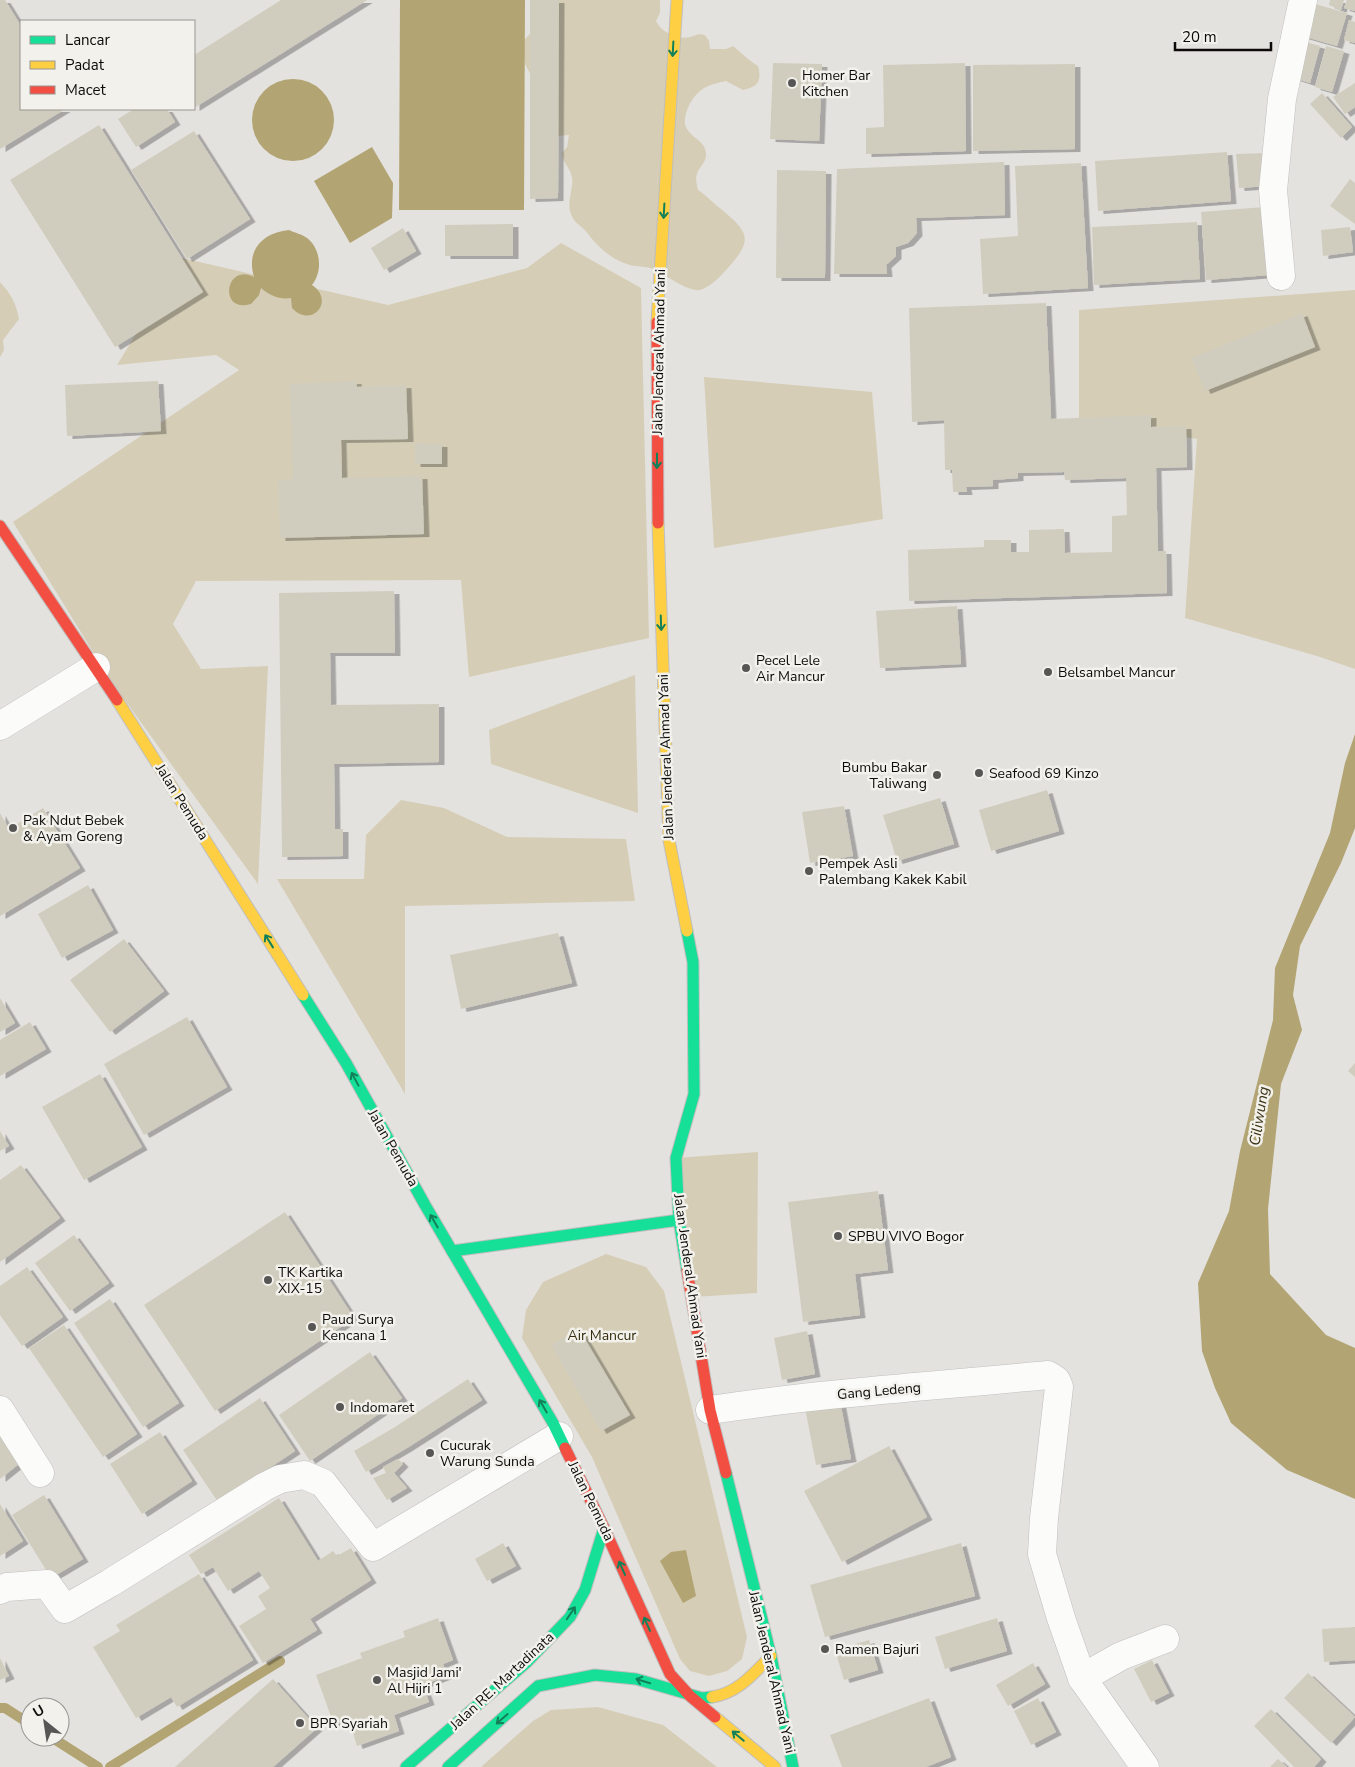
<svg xmlns="http://www.w3.org/2000/svg" width="1355" height="1767" font-family="'Nunito Sans',sans-serif">
	<style>
		.green { fill: #d5cdb6 }
		.water { fill: #b2a473 }
		.lines { fill: none; stroke-linecap: round; stroke-linejoin: round }
		.stream { stroke: #b2a473; stroke-width: 10 }
		.building { fill: #d1cdbe; filter: url(#shadow) }
		.street-casing { stroke: #c1bfbe; stroke-width: 29 }
		.fast-casing { stroke: #c0bfbe; stroke-width: 13 }
		.slow-casing { stroke: #c0bfbe; stroke-width: 13 }
		.jam-casing { stroke: #c0bfbe; stroke-width: 13 }
		.street { stroke: #fbfbfa; stroke-width: 28 }
		.fast { stroke: #16e098; stroke-width: 11 }
		.slow { stroke: #ffcf43; stroke-width: 11 }
		.jam { stroke: #f24e42; stroke-width: 11 }
		.oneway { stroke: #128058 }
		.poi-dot { fill: #585655; stroke: #f2f1eb; stroke-width: 2 }
		.labels { text-anchor: middle; dominant-baseline: central; stroke-width: 5; stroke-linejoin: round; paint-order: stroke }
		.poi-label { font-size: 14px; fill: #0c0b0a; stroke: #f2f1eb; text-anchor: start }
		.street-label { font-size: 14px; fill: #0c0b0a; stroke: #f2f1eb }
		.park-label { font-size: 14px; fill: #352d0d; stroke: #f2f1eb }
		.water-label { font-size: 15px; font-style: italic; fill: #3d3415; stroke: #f2f1eb }
	</style>
	<defs>
		<filter id="shadow"><feDropShadow dx="5.5" dy="3" stdDeviation="0" flood-color="#0004"/></filter>
	</defs>
	<rect width="100%" height="100%" fill="#e4e2df"/>
	<g class="green">
		<path d="M532,0H660V13L656,21C661,32 677,40 690,37C697,35 698,33 705,35L709,41L710,49H726L733,46C741,52 749,61 758,66C762,81 758,87 743,90L726,81C717,83 707,85 700,91C691,98 680,119 687,129C692,138 705,141 706,153C707,163 699,166 697,174C695,178 697,185 698,190C706,195 713,203 721,209C750,233 753,240 727,269C721,276 709,288 700,290C689,292 666,276 656,270C647,266 639,267 630,265C612,260 599,248 588,234C581,224 574,225 570,211C567,200 574,188 572,177C570,167 563,164 562,153L567,147L569,135L559,136L552,132L533,79L525,64L524,55L525,39L531,33Z"/>
		<path d="M561,243L641,288L649,638L469,677L461,580L196,581L173,624L201,669L268,666L258,884L111,681L13,522L239,370L216,355L117,365L182,258L388,305L527,268Z"/>
		<path d="M0,282C11,294 16,303 19,319L3,340L4,350L0,357Z"/>
		<path d="M1355,290V669L1317,656L1185,618L1197,439L1079,421V310Z"/>
		<path d="M704,377L872,392L883,519L714,548Z"/>
		<path d="M635,675L638,813L491,764L489,730Z"/>
		<path d="M401,800L444,808L507,837L626,839L635,901L405,906V1094L277,879H364L366,835Z"/>
		<path d="M758,1152L757,1293L693,1297L676,1158Z"/>
		<path d="M606,1254L646,1267L664,1291L747,1637L742,1659L727,1671L709,1676L690,1671L680,1659L592,1457L522,1338L526,1310L543,1282Z"/>
		<path d="M598,1707L663,1725L717,1767H481L533,1721L551,1710Z"/>
	</g>
	<g class="water">
		<path d="M400,0H525L524,210H399Z"/>
		<circle cx="293" cy="120" r="41"/>
		<path d="M372,147L393,183L392,218L350,243L314,181Z"/>
		<path d="M289,230C295,233 302,234 307,238C321,249 323,271 312,285C336,301 311,329 292,308L291,298C280,300 269,295 261,288L259,295L251,304C218,314 225,262 254,277C246,250 262,233 289,230Z"/>
		<path d="M1355,734V828L1341,863L1300,946L1293,995L1302,1030L1281,1084L1268,1209L1270,1274L1326,1335L1355,1348V1499L1287,1470L1231,1423L1215,1388L1202,1351L1198,1283L1229,1211L1240,1151L1273,1020L1275,968L1330,833L1345,763Z"/>
		<path d="M686,1550L696,1596L683,1603L660,1561L671,1552Z"/>
	</g>
	<g class="lines">
		<g class="stream">
			<path d="M0,1708H5L30,1724"/>
			<path d="M51,1737L98,1767"/>
			<path d="M110,1767L280,1661"/>
		</g>
	</g>
	<g class="building">
		<path d="M0,0H5L21,26V109H65L0,149Z"/>
		<path d="M281,0H367L194,108V55Z"/>
		<path d="M530,0H559L558,198L530,199Z"/>
		<path d="M1330,0H1344L1341,10L1329,5Z"/>
		<path d="M1347,0H1355V11L1344,8Z"/>
		<path d="M1308,2L1347,13L1337,46L1299,35Z"/>
		<path d="M1349,20L1355,22V43L1344,40Z"/>
		<path d="M1302,41L1320,46L1310,83L1291,77Z"/>
		<path d="M1326,46L1344,51L1332,92L1315,87Z"/>
		<path d="M773,63L822,64L819,141L770,139Z"/>
		<path d="M965,63L966,151L866,154V128L884,127L883,65Z"/>
		<path d="M1075,64V149L973,151V65Z"/>
		<path d="M1355,83V107L1345,114L1333,97Z"/>
		<path d="M1322,93L1352,127L1341,138L1310,104Z"/>
		<path d="M134,109H167L175,122L136,147L118,119Z"/>
		<path d="M99,125L203,292L115,347L10,180Z"/>
		<path d="M194,131L250,219L187,259L131,170Z"/>
		<path d="M1227,152L1231,201L1098,211L1095,161Z"/>
		<path d="M1265,153L1267,186L1239,188L1236,154Z"/>
		<path d="M1004,162L1005,215L916,218L917,233L908,243L896,247V256L886,265L887,274H834L837,169Z"/>
		<path d="M1081,163L1088,288L983,294L980,239L1018,236L1015,166Z"/>
		<path d="M777,170L826,171L825,278H776Z"/>
		<path d="M1350,179L1355,183V224L1330,206Z"/>
		<path d="M1264,207L1269,275L1206,280L1201,212Z"/>
		<path d="M1197,222L1200,279L1094,285L1092,227Z"/>
		<path d="M513,224V256H445V225Z"/>
		<path d="M1350,227L1353,252L1323,256L1321,230Z"/>
		<path d="M403,228L416,251L384,270L371,248Z"/>
		<path d="M1046,303L1051,419L1151,415V427L1186,426L1187,467L1156,468L1158,551H1166L1167,593L909,601L908,550L984,547V540H1011V552H1029V530L1064,529L1065,553L1112,552V516L1127,515L1126,478L1065,480L1064,472L1018,473V478L993,480V486L966,487L967,492H953L952,470H945L944,420L912,422L909,308Z"/>
		<path d="M1302,313L1315,347L1205,391L1191,358Z"/>
		<path d="M158,381L161,431L67,436L65,385Z"/>
		<path d="M356,381L357,387L406,385L408,439L341,440L342,478L422,476L424,534L280,538L278,480L293,479L290,384Z"/>
		<path d="M415,443L442,444V464H415Z"/>
		<path d="M394,591L395,653H330L331,705L439,704V762L334,764L335,829H343V856L282,857L279,593Z"/>
		<path d="M957,606L961,664L880,668L876,611Z"/>
		<path d="M1047,790L1059,831L991,851L979,810Z"/>
		<path d="M940,798L954,844L897,861L883,815Z"/>
		<path d="M844,806L853,856L810,863L802,812Z"/>
		<path d="M43,808L80,868L0,916V813L9,829Z"/>
		<path d="M88,885L113,930L62,958L38,914Z"/>
		<path d="M558,933L572,983L461,1009L450,955Z"/>
		<path d="M124,939L164,991L110,1032L70,980Z"/>
		<path d="M0,998L15,1023L0,1032Z"/>
		<path d="M187,1017L227,1087L144,1135L104,1064Z"/>
		<path d="M30,1022L46,1049L0,1076V1040Z"/>
		<path d="M1355,1063V1077L1348,1071Z"/>
		<path d="M100,1074L142,1147L84,1180L42,1107Z"/>
		<path d="M0,1131L9,1146L0,1151Z"/>
		<path d="M21,1165L60,1218L0,1262V1180Z"/>
		<path d="M878,1191L888,1270L855,1274L860,1315L803,1322L788,1202Z"/>
		<path d="M285,1212L354,1318L215,1411L144,1305Z"/>
		<path d="M74,1235L109,1283L70,1311L35,1263Z"/>
		<path d="M27,1267L63,1317L22,1346L0,1315V1286Z"/>
		<path d="M110,1299L179,1403L143,1427L74,1323Z"/>
		<path d="M64,1325L137,1434L103,1457L29,1348Z"/>
		<path d="M579,1329L630,1415L601,1431L551,1345Z"/>
		<path d="M807,1331L815,1374L782,1380L774,1338Z"/>
		<path d="M370,1352L402,1398L310,1461L279,1415Z"/>
		<path d="M468,1379L482,1400L407,1448L366,1472L354,1451L395,1427Z"/>
		<path d="M260,1398L295,1451L218,1502L183,1450Z"/>
		<path d="M840,1401L851,1459L816,1465L805,1408Z"/>
		<path d="M160,1432L192,1481L142,1514L110,1464Z"/>
		<path d="M0,1437L20,1463L0,1479Z"/>
		<path d="M889,1446L927,1517L842,1562L804,1491Z"/>
		<path d="M398,1459L403,1464L394,1473L407,1488L387,1500L373,1478L386,1473L383,1467Z"/>
		<path d="M44,1495L83,1559L51,1578L12,1515Z"/>
		<path d="M279,1498L318,1561L333,1551L337,1556L351,1548L371,1580L310,1619L317,1630L263,1663L239,1626L266,1609L258,1596L270,1588L259,1571L228,1591L213,1567L201,1574L189,1555Z"/>
		<path d="M0,1504L23,1541L0,1556Z"/>
		<path d="M503,1543L516,1566L487,1581L475,1559Z"/>
		<path d="M961,1543L975,1596L825,1637L810,1585Z"/>
		<path d="M199,1574L253,1660L177,1707L171,1697L136,1718L93,1647L120,1631L116,1625Z"/>
		<path d="M438,1618L453,1660L443,1664L447,1676L423,1685L429,1702L394,1715L399,1731L357,1746L349,1720L334,1725L316,1675L362,1658L360,1653L405,1637L403,1631Z"/>
		<path d="M997,1618L1007,1651L945,1669L935,1637Z"/>
		<path d="M1355,1627V1660L1324,1662L1322,1629Z"/>
		<path d="M869,1640L878,1670L844,1680L835,1650Z"/>
		<path d="M0,1658L9,1676L0,1680Z"/>
		<path d="M1152,1660L1169,1693L1151,1702L1134,1669Z"/>
		<path d="M1033,1663L1045,1684L1008,1706L996,1685Z"/>
		<path d="M1308,1673L1355,1717L1331,1743L1284,1698Z"/>
		<path d="M273,1679L317,1728L273,1767H175Z"/>
		<path d="M929,1698L951,1757L926,1767H842L830,1735Z"/>
		<path d="M1038,1698L1056,1732L1031,1745L1014,1711Z"/>
		<path d="M1271,1709L1321,1759L1314,1767H1294L1254,1726Z"/>
		<path d="M1278,1759L1287,1767H1270Z"/>
	</g>
	<g class="lines">
		<g class="street-casing">
			<g id="street">
				<path d="M1281,276L1273,190L1282,99L1303,0"/>
				<path d="M0,726L96,667"/>
				<path d="M0,1410L40,1473"/>
				<path d="M710,1410C822,1393 935,1386 1048,1375L1056,1380L1059,1387L1044,1518L1042,1554L1061,1618L1082,1678L1145,1767"/>
				<path d="M0,1590L7,1587L47,1584L65,1609L110,1583L264,1487L280,1479L304,1475L323,1483L373,1547L559,1436"/>
				<path d="M1082,1678L1121,1656L1165,1639"/>
			</g>
		</g>
		<g class="fast-casing">
			<g id="fast">
				<path d="M687,931L693,962L694,1094L676,1158L679,1220L687,1270"/>
				<path d="M303,995L346,1063L425,1205L553,1423L565,1448"/>
				<path d="M452,1251L679,1220"/>
				<path d="M726,1473L771,1656L793,1767"/>
				<path d="M406,1767L527,1662L570,1617L585,1590L604,1528"/>
				<path d="M448,1767L538,1686L595,1675L636,1679L702,1698L712,1697"/>
			</g>
		</g>
		<g class="slow-casing">
			<g id="slow">
				<path d="M657,322L677,0"/>
				<path d="M658,523L669,840L687,931"/>
				<path d="M117,700L303,995"/>
				<path d="M712,1697C738,1693 753,1674 771,1656"/>
				<path d="M715,1717L775,1767"/>
			</g>
		</g>
		<g class="jam-casing">
			<g id="jam">
				<path d="M657,322L658,523"/>
				<path d="M0,526L117,700"/>
				<path d="M687,1270L710,1410L726,1473"/>
				<path d="M565,1448L604,1528L670,1674L690,1696L715,1717"/>
			</g>
		</g>
		<use href="#street" class="street"/>
		<use href="#fast" class="fast"/>
		<use href="#slow" class="slow"/>
		<use href="#jam" class="jam"/>
	</g>
	<defs><path id="oneway-shaft" d="M-6 0H5M1.5-3L5.5 0L1.5 3" fill="none" stroke-width="1.6" stroke-linecap="round" stroke-linejoin="round" transform="scale(1.25)"/></defs>
	<g class="oneway">
		<use href="#oneway-shaft" transform="translate(673 49) rotate(93)"/>
		<use href="#oneway-shaft" transform="translate(664 211) rotate(93)"/>
		<use href="#oneway-shaft" transform="translate(657 461) rotate(90)"/>
		<use href="#oneway-shaft" transform="translate(661 623) rotate(88)"/>
		<use href="#oneway-shaft" transform="translate(269 941) rotate(-122)"/>
		<use href="#oneway-shaft" transform="translate(355 1079) rotate(-118)"/>
		<use href="#oneway-shaft" transform="translate(434 1221) rotate(-120)"/>
		<use href="#oneway-shaft" transform="translate(543 1406) rotate(-120)"/>
		<use href="#oneway-shaft" transform="translate(622 1568) rotate(-114)"/>
		<use href="#oneway-shaft" transform="translate(571 1613) rotate(-56)"/>
		<use href="#oneway-shaft" transform="translate(647 1624) rotate(-114)"/>
		<use href="#oneway-shaft" transform="translate(643 1681) rotate(-163)"/>
		<use href="#oneway-shaft" transform="translate(502 1719) rotate(139)"/>
		<use href="#oneway-shaft" transform="translate(738 1736) rotate(-140)"/>
	</g>
	<g class="poi-dot">
		<circle cx="792" cy="83" r="5"/>
		<circle cx="746" cy="668" r="5"/>
		<circle cx="1048" cy="672" r="5"/>
		<circle cx="979" cy="773" r="5"/>
		<circle cx="937" cy="775" r="5"/>
		<circle cx="13" cy="828" r="5"/>
		<circle cx="809" cy="871" r="5"/>
		<circle cx="838" cy="1236" r="5"/>
		<circle cx="268" cy="1280" r="5"/>
		<circle cx="312" cy="1327" r="5"/>
		<circle cx="340" cy="1407" r="5"/>
		<circle cx="430" cy="1453" r="5"/>
		<circle cx="825" cy="1649" r="5"/>
		<circle cx="377" cy="1680" r="5"/>
		<circle cx="300" cy="1723" r="5"/>
	</g>
	<g class="labels">
		<g class="poi-label">
			<text x="802" y="75">Homer Bar<tspan x="802" dy="16">Kitchen</tspan></text>
			<text x="756" y="660">Pecel Lele<tspan x="756" dy="16">Air Mancur</tspan></text>
			<text x="1058" y="672">Belsambel Mancur</text>
			<text x="927" y="767" text-anchor="end">Bumbu Bakar<tspan x="927" dy="16">Taliwang</tspan></text>
			<text x="989" y="773">Seafood 69 Kinzo</text>
			<text x="23" y="820">Pak Ndut Bebek<tspan x="23" dy="16">&amp; Ayam Goreng</tspan></text>
			<text x="819" y="863">Pempek Asli<tspan x="819" dy="16">Palembang Kakek Kabil</tspan></text>
			<text x="848" y="1236">SPBU VIVO Bogor</text>
			<text x="278" y="1272">TK Kartika<tspan x="278" dy="16">XIX-15</tspan></text>
			<text x="322" y="1319">Paud Surya<tspan x="322" dy="16">Kencana 1</tspan></text>
			<text x="350" y="1407">Indomaret</text>
			<text x="440" y="1445">Cucurak<tspan x="440" dy="16">Warung Sunda</tspan></text>
			<text x="835" y="1649">Ramen Bajuri</text>
			<text x="387" y="1672">Masjid Jami'<tspan x="387" dy="16">Al Hijri 1</tspan></text>
			<text x="310" y="1723">BPR Syariah</text>
		</g>
		<g class="street-label">
			<text transform="translate(659 352) rotate(-89)">Jalan Jenderal Ahmad Yani</text>
			<text transform="translate(666 757) rotate(-92)">Jalan Jenderal Ahmad Yani</text>
			<text transform="translate(182 802) rotate(58)">Jalan Pemuda</text>
			<text transform="translate(393 1148) rotate(60)">Jalan Pemuda</text>
			<text transform="translate(690 1276) rotate(82)">Jalan Jenderal Ahmad Yani</text>
			<text transform="translate(879 1391) rotate(-5)">Gang Ledeng</text>
			<text transform="translate(591 1501) rotate(64)">Jalan Pemuda</text>
			<text transform="translate(772 1672) rotate(77)">Jalan Jenderal Ahmad Yani</text>
			<text transform="translate(502 1681) rotate(-43)">Jalan RE. Martadinata</text>
		</g>
		<g class="park-label">
			<text x="602" y="1335">Air Mancur</text>
		</g>
		<g class="water-label">
			<text transform="translate(1259 1116) rotate(-81)">Ciliwung</text>
		</g>
	</g>
	<rect x="20" y="20" width="175" height="90" fill="#f2f1eb" stroke="#969591"/>
	<rect x="30" y="36" width="25" height="8" fill="#16e098" stroke="#969591"/>
	<text x="65" y="45" font-size="15" fill="#0c0b0a">Lancar</text>
	<rect x="30" y="61" width="25" height="8" fill="#ffcf43" stroke="#969591"/>
	<text x="65" y="70" font-size="15" fill="#0c0b0a">Padat</text>
	<rect x="30" y="86" width="25" height="8" fill="#f24e42" stroke="#969591"/>
	<text x="65" y="95" font-size="15" fill="#0c0b0a">Macet</text>
	<g transform="translate(45 1722) rotate(330)"><circle r="24" fill="#f2f1eb" stroke="#969591"/>
	<path d="M0-4L9 19L0 12L-9 19Z" fill="#585655"/>
	<text y="-8" font-size="14" font-weight="bold" text-anchor="middle" fill="#0c0b0a">U</text>
	</g>
	<path d="M1175 42v8h96v-8" fill="none" stroke="#0c0b0a" stroke-width="2.5"/>
	<text x="1182" y="42" font-size="15" fill="#0c0b0a" stroke="#f2f1eb" stroke-width="4" paint-order="stroke">20 m</text>
</svg>
